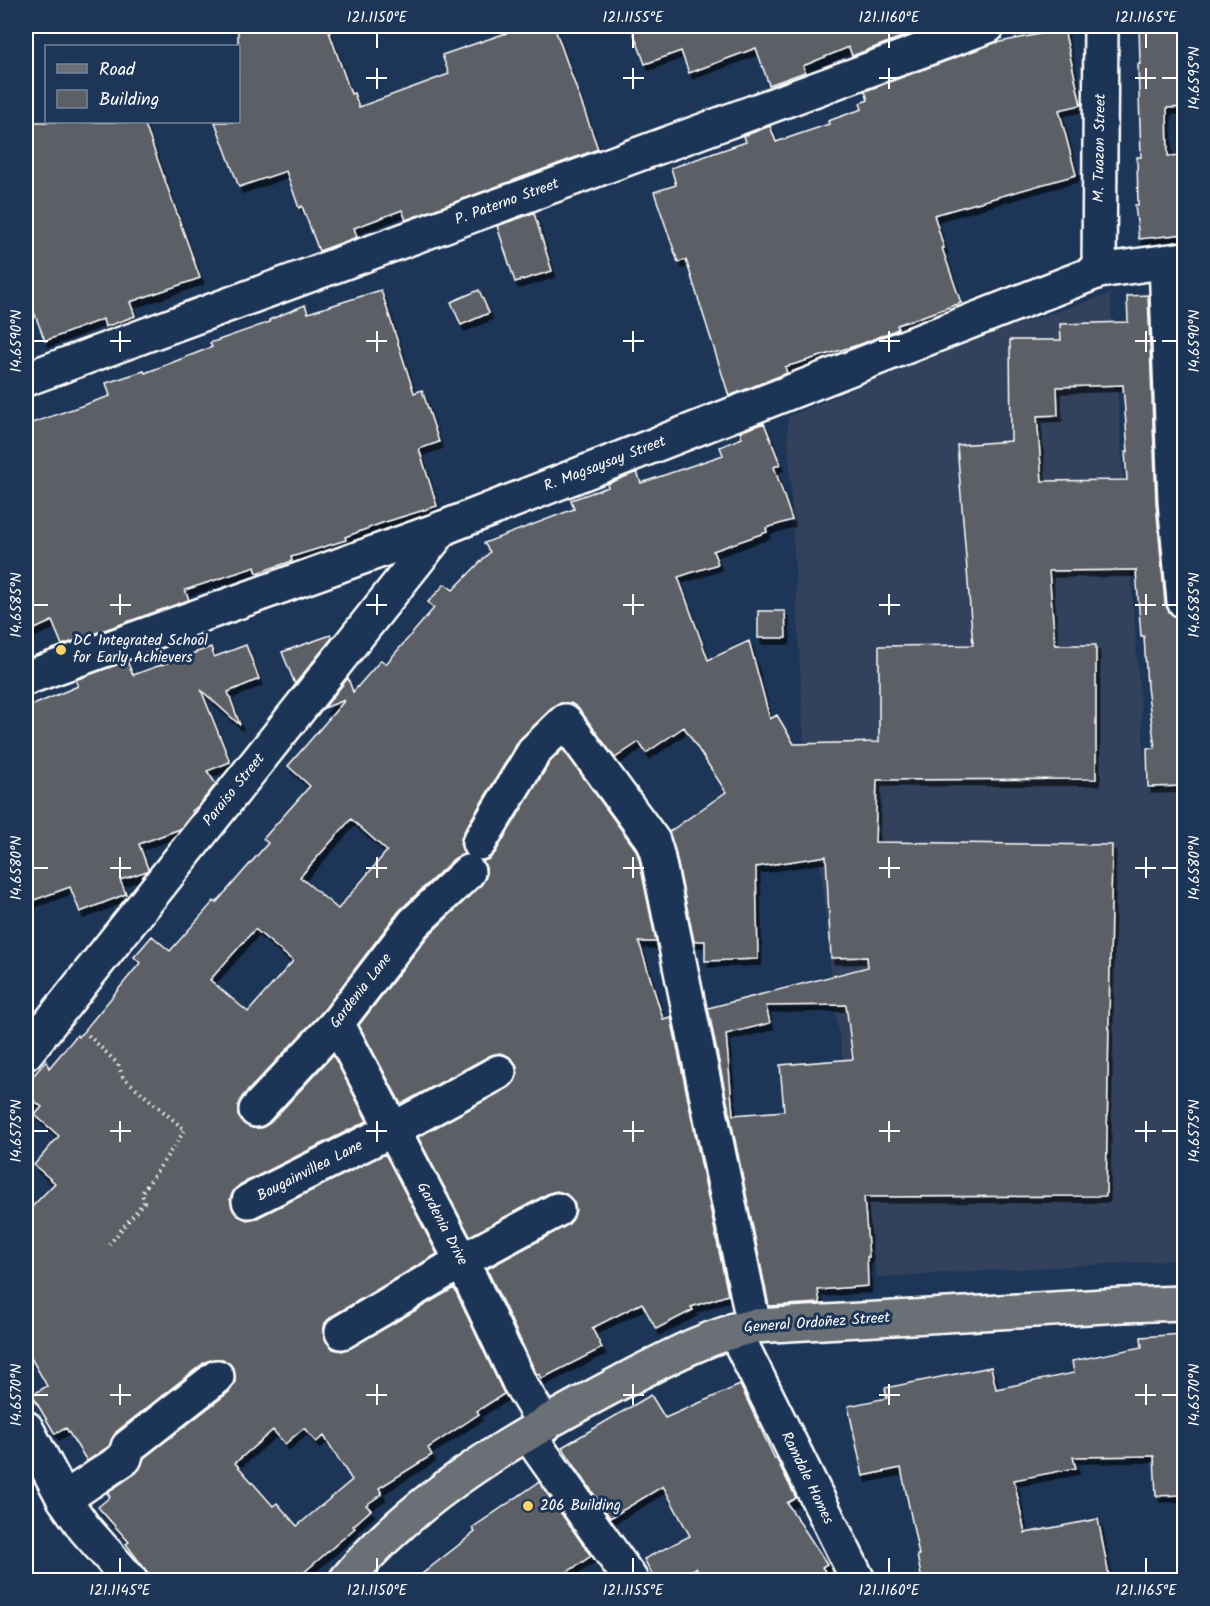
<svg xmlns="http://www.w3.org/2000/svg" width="1210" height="1606" font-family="Kalam,sans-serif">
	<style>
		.built { fill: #30425c }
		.building { fill: #5b5f66; stroke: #fff; stroke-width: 1.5; fill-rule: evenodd; filter: url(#shadow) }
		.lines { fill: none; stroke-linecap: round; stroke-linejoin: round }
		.minor-casing { stroke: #fff; stroke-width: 38 }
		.major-casing { stroke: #fff; stroke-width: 38 }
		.path { stroke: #fff; stroke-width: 4; stroke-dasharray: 1.5 4.5; stroke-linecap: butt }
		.minor { stroke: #1d3557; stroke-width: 33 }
		.major { stroke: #6b6f75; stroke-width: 33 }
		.ticks { fill: none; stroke: #fff; stroke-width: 2 }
		.poi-dot { fill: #ffd166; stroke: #1d3557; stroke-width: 2 }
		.labels { text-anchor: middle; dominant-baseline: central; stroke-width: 6; stroke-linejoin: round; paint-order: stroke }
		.street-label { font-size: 15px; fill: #fff; stroke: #1d3557 }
		.poi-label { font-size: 15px; fill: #fff; stroke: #1d3557; text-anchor: start }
		.neatline { fill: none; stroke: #fff; stroke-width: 2 }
		.ticks-label { font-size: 15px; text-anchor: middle; fill: #fff }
	</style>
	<defs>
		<filter id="shadow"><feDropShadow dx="3.5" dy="6" stdDeviation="0" flood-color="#0009"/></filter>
	</defs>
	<rect width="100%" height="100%" fill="#1d3557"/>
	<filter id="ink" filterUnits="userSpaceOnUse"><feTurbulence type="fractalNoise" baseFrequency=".0167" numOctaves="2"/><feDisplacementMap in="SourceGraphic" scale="12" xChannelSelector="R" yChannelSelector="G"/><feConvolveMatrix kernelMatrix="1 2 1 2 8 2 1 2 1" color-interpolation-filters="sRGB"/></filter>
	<g filter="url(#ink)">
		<path class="built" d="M1110,294L1147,790L1184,789V1294L1179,1295L1178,1260L877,1277L834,1003L814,799L805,764L787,417L961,343Z"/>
		<g class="building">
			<path d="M238,26H327L351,94L354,93L359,107L449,74L442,55L527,26H554L598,149L406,220L402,210L354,228L357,237L319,251L302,206L299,208L286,171L239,187L215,122H238Z"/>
			<path d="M631,26H930L852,56L849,47L803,66L805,72L769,85L756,48L689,73L681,51L645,64Z"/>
			<path d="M1139,26H1185V107L1167,108L1168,156L1185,155V234L1139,239L1135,205H1138L1137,157H1141L1138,64H1140Z"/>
			<path d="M1064,29L1081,105L1059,110L1076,175L934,215L944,248H942L961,303L897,325L898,329L861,344L785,367L787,373L729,396L686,260L678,262L654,192L676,185L671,168L746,142L744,136L770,126L776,142L829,124L828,121L862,109L860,103L868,100L865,91L995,43Z"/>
			<path d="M26,122H144L200,278L130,302L135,316L105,327L103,319L45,341L26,291Z"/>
			<path d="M534,213L552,271L515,282L497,226Z"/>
			<path d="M381,290L414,393L422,390L439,442L419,449L437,506L382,523L345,537L346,540L291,557L292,561L257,573L255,567L185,590L189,600L62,645L52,621L26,633V425L110,396L106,383L144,371L145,373L212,347L210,343L270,322L269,320L305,305L308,313Z"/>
			<path d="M479,290L489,313L461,325L451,302Z"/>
			<path d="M1148,295L1156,503L1165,603L1169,612L1177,618L1183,684L1178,685L1185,742V786L1148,787L1147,748H1155L1147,687L1144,636H1141L1136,570L1049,571L1055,645H1096V779L877,780L875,842L1112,845L1106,1196L864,1197L869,1257H867L868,1286L818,1290L820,1303L769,1306L708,1008L868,967L867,957L831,958L826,856L756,867L758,959L705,961V941H694L675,850L669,832L726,792L684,727L646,753L639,742L615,758L580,710L571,703H561L552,708L519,740L463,833L460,843L464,854L455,858L399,911L323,1011L242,1097L238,1106V1116L244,1124L252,1128H262L270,1123L333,1055L367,1121L241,1184L234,1190L230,1199L233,1210L238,1216L247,1220L257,1218L385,1154L437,1254L332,1316L325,1323L323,1332L326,1341L333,1349L342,1351L351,1348L454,1288L504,1394L477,1411L479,1414L428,1448L432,1455L379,1488L382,1494L366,1505L371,1510L353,1526L355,1528L294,1581H154L126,1544L129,1542L98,1507L110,1497L107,1493L136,1473L144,1458L229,1392L235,1383V1374L231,1365L223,1359H214L205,1362L116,1432L109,1446L87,1461L66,1428L55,1434L32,1395L47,1386L26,1349V1213L55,1183L34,1165L59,1136L35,1115L42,1107L26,1094V1084L46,1061L49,1068L77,1035L79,1037L140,963L134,957L152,936L170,951L214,901L216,903L268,843L263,839L310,786L288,766L345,700L324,708L348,678L353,692L381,660L386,664L434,608L428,602L445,584L453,590L490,552L484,543L574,509L571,500L608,487L607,484L637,472L641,483L723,455L720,447L742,438L740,432L764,423L780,464L774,467L792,520L766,528L767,532L713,551L718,564L678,577L708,660L749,641L770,719L777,715L794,744L879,742V646L973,645L957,445L1011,441L1010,340H1061L1060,324L1128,322L1127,296ZM1123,385L1128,452H1125L1127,480L1042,481L1037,416L1058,415L1057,387ZM351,819L387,851L338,909L300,877ZM255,929L293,961L248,1012L210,980ZM846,1005L853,1059L780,1065L784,1111L733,1115L726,1034L770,1023L766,1006ZM304,1428L316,1442L324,1436L352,1480L297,1526L277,1503L273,1506L235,1463L273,1430L285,1444Z"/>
			<path d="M758,611H785L786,638H758Z"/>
			<path d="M331,635L332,638L295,684L282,652Z"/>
			<path d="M246,645L259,679L228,692L240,725L201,690L230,762L207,771L216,784L198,806L192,811L193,813L180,829L139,844L148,869L147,871L120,880L126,894L80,912L70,887L26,903V708L78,686L75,680L127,661L133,675L211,647L214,657Z"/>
			<path d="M563,749L636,850L639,859L656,942H639L663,1019L671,1017L728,1295L691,1307L693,1310L656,1329L642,1303L592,1328L602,1348L541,1379L539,1374L537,1375L536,1373L487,1269L566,1226L573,1219L576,1210L574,1202L566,1194L557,1191L549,1193L470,1236L418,1137L508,1088L515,1081L518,1073L516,1064L508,1056L500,1053L491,1055L401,1104L359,1025L428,936L481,885L486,877V868L483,861L489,859L495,853L550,762Z"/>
			<path d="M1182,1334L1185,1395L1180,1396V1495L1156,1496L1154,1456L1073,1457L1076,1468L1014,1480L1025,1533L1098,1519L1110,1581H922L917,1555H919L901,1468L863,1476L848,1406L887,1398L885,1388L991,1367L996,1389L1074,1373L1072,1361L1142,1347L1141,1337Z"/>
			<path d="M740,1385L775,1459L776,1458L796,1498L787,1503L827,1564L822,1567L831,1581H703L696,1568L672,1581H656L644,1559L690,1536L663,1486L610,1518L562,1447L651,1395L665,1418Z"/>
			<path d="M539,1482L591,1556L554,1581H413L475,1532L472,1528Z"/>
		</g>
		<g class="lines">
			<g class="minor-casing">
				<g id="minor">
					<path d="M1166,262L1175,501L1184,601"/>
					<path d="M1099,271L1101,26"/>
					<path d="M26,379L988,26"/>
					<path d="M26,678L443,528L1099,271L1184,259"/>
					<path d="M479,843L535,750L565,721L653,841L657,854L754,1326"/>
					<path d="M337,1023L462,1261L519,1382L545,1425"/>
					<path d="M26,1053L443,528"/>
					<path d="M256,1110L337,1023L414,923L468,872"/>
					<path d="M249,1201L392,1130L499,1072"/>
					<path d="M734,1330L858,1580"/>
					<path d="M342,1332L462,1261L557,1210"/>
					<path d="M26,1428L64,1499L85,1529L130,1580"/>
					<path d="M528,1434L631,1580"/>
					<path d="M64,1499L125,1458L128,1447L217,1377"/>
				</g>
			</g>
			<g class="major-casing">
				<path id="major" d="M346,1580C418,1493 522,1434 621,1382C664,1360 706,1336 754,1326L1123,1305L1184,1303"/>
			</g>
			<path class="path" d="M84,1031L118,1064L123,1077L185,1130L142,1193L144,1202L107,1247"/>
			<use href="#minor" class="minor"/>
			<use href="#major" class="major"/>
		</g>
	</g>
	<path class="ticks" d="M377,33V48M633,33V48M889,33V48M1146,33V48M377,68V89M633,68V89M889,68V89M1146,68V89M366,78H387M623,78H644M879,78H900M1135,78H1156M1162,78H1177M120,331V352M377,331V352M633,331V352M889,331V352M1146,331V352M33,341H48M110,341H131M366,341H387M623,341H644M879,341H900M1135,341H1156M1162,341H1177M120,594V615M377,594V615M633,594V615M889,594V615M1146,594V615M33,605H48M110,605H131M366,605H387M623,605H644M879,605H900M1135,605H1156M1162,605H1177M120,857V878M377,857V878M633,857V878M889,857V878M1146,857V878M33,868H48M110,868H131M366,868H387M623,868H644M879,868H900M1135,868H1156M1162,868H1177M120,1121V1142M377,1121V1142M633,1121V1142M889,1121V1142M1146,1121V1142M33,1131H48M110,1131H131M366,1131H387M623,1131H644M879,1131H900M1135,1131H1156M1162,1131H1177M120,1384V1405M377,1384V1405M633,1384V1405M889,1384V1405M1146,1384V1405M33,1395H48M110,1395H131M366,1395H387M623,1395H644M879,1395H900M1135,1395H1156M1162,1395H1177M120,1558V1573M377,1558V1573M633,1558V1573M889,1558V1573M1146,1558V1573"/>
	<g class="poi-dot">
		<circle cx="61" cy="650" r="6"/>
		<circle cx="528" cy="1506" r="6"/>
	</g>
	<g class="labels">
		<g class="street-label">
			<text transform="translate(1100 148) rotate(-89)">M. Tuazon Street</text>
			<text transform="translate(507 202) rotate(-20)">P. Paterno Street</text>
			<text transform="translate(605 464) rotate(-21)">R. Magsaysay Street</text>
			<text transform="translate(234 790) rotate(-51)">Paraiso Street</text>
			<text transform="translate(361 991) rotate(-52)">Gardenia Lane</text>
			<text transform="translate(310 1171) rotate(-27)">Bougainvillea Lane</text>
			<text transform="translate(442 1224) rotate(62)">Gardenia Drive</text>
			<text transform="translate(817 1323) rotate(-4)">General Ordoñez Street</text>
			<text transform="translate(807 1478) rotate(64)">Ramdale Homes</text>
		</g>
		<g class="poi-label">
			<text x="73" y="641">DC Integrated School<tspan x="73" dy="17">for Early Achievers</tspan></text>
			<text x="540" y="1506">206 Building</text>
		</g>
	</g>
	<rect width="1210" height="1606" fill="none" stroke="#1d3557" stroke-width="66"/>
	<rect x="45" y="45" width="195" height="78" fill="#1d3557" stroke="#77869a" stroke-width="1.5"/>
	<rect x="57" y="64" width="30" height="9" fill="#6b6f75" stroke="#77869a" stroke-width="1.5"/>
	<text x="99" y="75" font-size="18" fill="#ffffff">Road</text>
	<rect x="57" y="90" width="30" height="18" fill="#5b5f66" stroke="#77869a" stroke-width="1.5"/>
	<text x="99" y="105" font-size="18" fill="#ffffff">Building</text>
	<rect x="33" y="33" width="1144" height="1540" class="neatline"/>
	<g class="ticks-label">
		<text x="377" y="22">121.1150°E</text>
		<text x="633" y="22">121.1155°E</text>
		<text x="889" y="22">121.1160°E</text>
		<text x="1146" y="22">121.1165°E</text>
		<text transform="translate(1194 78) rotate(-90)" y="5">14.6595°N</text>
		<text transform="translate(16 341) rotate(-90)" y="5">14.6590°N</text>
		<text transform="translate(1194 341) rotate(-90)" y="5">14.6590°N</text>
		<text transform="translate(16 605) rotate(-90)" y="5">14.6585°N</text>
		<text transform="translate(1194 605) rotate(-90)" y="5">14.6585°N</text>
		<text transform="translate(16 868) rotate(-90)" y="5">14.6580°N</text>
		<text transform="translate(1194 868) rotate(-90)" y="5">14.6580°N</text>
		<text transform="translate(16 1131) rotate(-90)" y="5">14.6575°N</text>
		<text transform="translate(1194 1131) rotate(-90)" y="5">14.6575°N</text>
		<text transform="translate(16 1395) rotate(-90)" y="5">14.6570°N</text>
		<text transform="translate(1194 1395) rotate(-90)" y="5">14.6570°N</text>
		<text x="120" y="1595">121.1145°E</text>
		<text x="377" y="1595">121.1150°E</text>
		<text x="633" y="1595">121.1155°E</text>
		<text x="889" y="1595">121.1160°E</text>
		<text x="1146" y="1595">121.1165°E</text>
	</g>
</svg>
